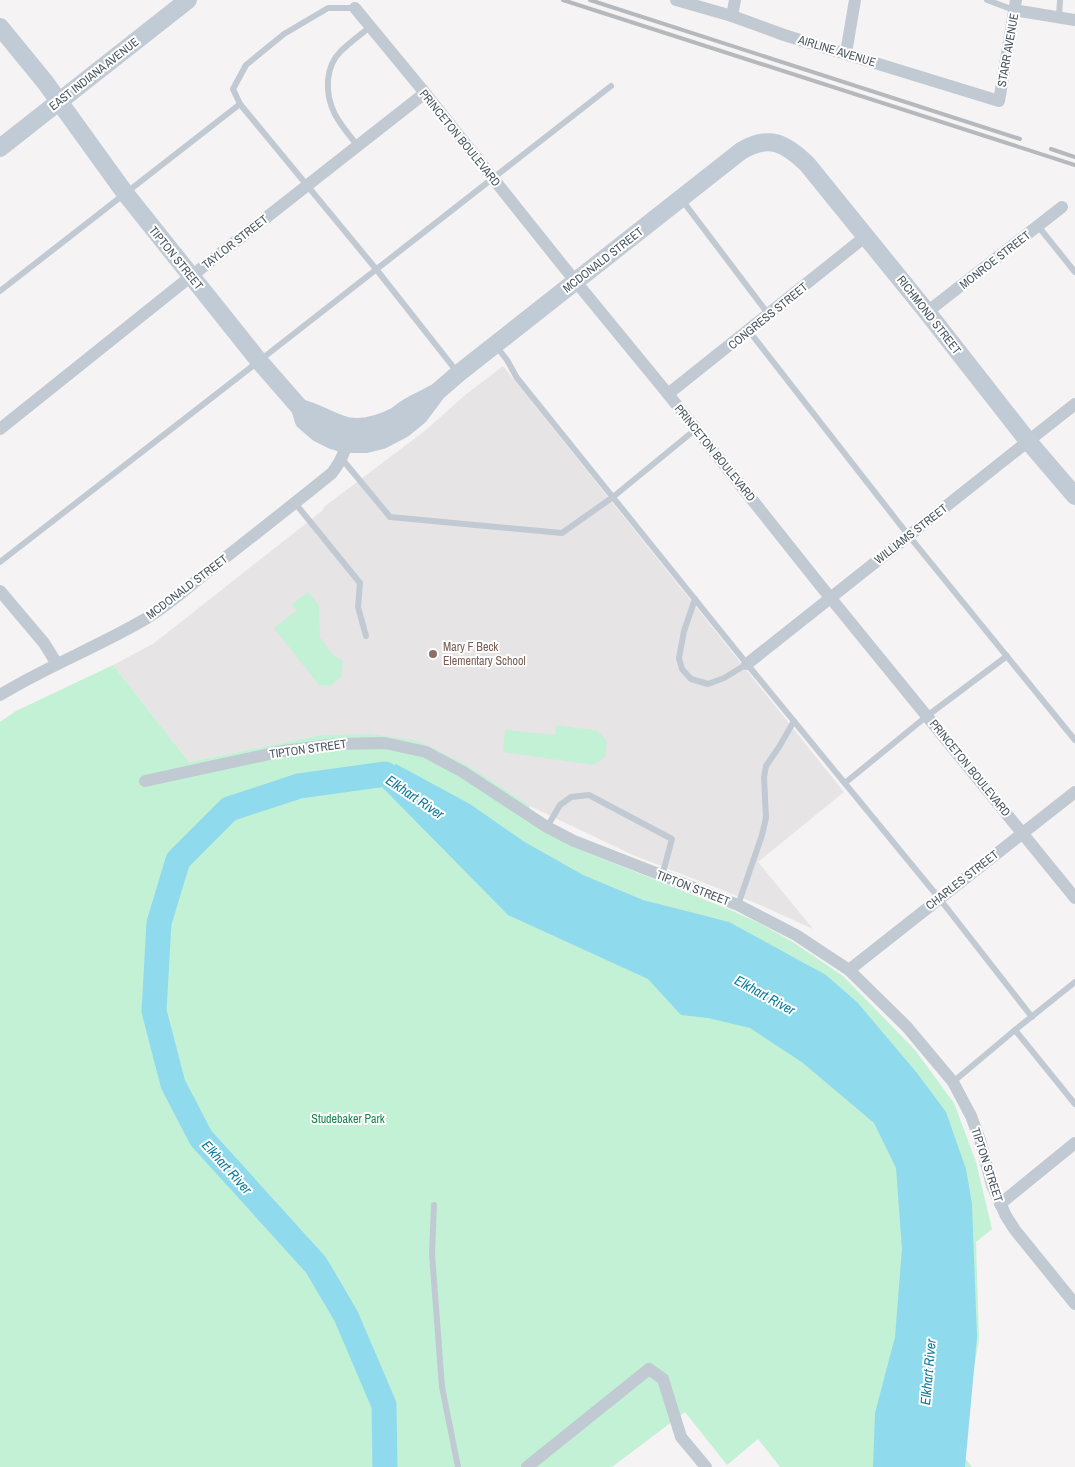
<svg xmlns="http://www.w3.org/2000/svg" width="1075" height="1467" font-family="'Archivo Narrow',sans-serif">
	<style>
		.education { fill: #e6e4e5 }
		.green { fill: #c3f1d5 }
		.water { fill: #90daee }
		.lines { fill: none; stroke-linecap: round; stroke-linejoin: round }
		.river { stroke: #90daee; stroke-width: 25 }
		.lane { stroke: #c1cad2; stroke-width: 6 }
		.street { stroke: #c1cad2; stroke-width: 12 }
		.secondary { stroke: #c1cbd6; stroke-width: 18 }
		.rail { stroke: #b5b8bd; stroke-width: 4 }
		.education-dot { fill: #8d6e63; stroke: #fff; stroke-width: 2 }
		.labels { text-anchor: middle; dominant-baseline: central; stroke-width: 4; stroke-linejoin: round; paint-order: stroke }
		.street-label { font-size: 12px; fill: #4a5661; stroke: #fff }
		.education-label { font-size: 12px; fill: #785e54; stroke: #fff; text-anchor: start }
		.park-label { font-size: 12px; fill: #17864f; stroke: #fff }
		.water-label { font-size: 14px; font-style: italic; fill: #0c7c9b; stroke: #fff }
	</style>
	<rect width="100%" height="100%" fill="#f5f3f3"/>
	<path class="education" d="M503,366L844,792L758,862L813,929L758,904L633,855L530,806L467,765L321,735L189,762L113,665L153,644L323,510L324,507L426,430L464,396Z"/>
	<g class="green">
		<path d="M308,592L319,605L320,638L334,656L343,661L341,677L330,686L319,685L274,628L297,610L292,604Z"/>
		<path d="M113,665L189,762L321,735L369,734L418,741L467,765L530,806L523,818L576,848L728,909L759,923L793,942L843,976L915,1050L954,1103L976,1162L992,1229L976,1242L979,1339L960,1452L972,1467H780L758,1439L727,1465L685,1412L612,1467H0V722L16,711Z"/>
		<path d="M557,725L598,731L607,742L605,757L594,765L503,752L505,730L555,735Z"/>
	</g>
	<path class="water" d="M396,764L470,804L523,841L583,875L643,900L729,922L826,975L857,1002L917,1073L946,1112L966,1169L972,1204L977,1337L965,1467H873L875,1413L895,1337L902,1249L896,1168L874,1123L803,1063L750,1028L708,1018L681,1015L648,979L508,915L383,788L385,774Z"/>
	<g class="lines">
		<path class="river" d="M385,1467L384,1405L346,1316L316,1265L201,1138L173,1084L154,1011L159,923L178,860L229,809L299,786L385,774L414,793"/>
		<g class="lane">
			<path d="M987,0L1014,10"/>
			<path d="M355,8H328L284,34L246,65L233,89L240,104L376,269L458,373"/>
			<path d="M1059,17L1060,0"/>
			<path d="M358,146C341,125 326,109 328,80C329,70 332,60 340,52C349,43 360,35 370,27"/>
			<path d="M682,200L769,315"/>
			<path d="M1038,226L1075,272"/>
			<path d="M0,291L240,104"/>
			<path d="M749,331L909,536L1075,740"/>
			<path d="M496,346L507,360L517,378L747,664L939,898L1032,1017"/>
			<path d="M342,459L390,517L562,533L613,497L696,429"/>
			<path d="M295,503L360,583L358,607L366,636"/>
			<path d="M0,562L259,361L611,86"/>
			<path d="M695,599L684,631L679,658L682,669L691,679L708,684L724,678L747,664"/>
			<path d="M845,783L927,716L1007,656"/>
			<path d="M547,827L560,805L571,797L589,795L672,839L662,876"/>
			<path d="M738,905L762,835L766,818L764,777L766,766L779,747L794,721"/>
			<path d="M1015,1030L1075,1104"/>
			<path d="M953,1082L1015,1030L1075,982"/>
			<path d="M434,1205L432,1254L442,1387L458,1467"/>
		</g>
		<g class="street">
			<path d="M676,0L732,16L784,35L999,101L1016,0"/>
			<path d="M355,8L425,93L563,266L668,394L820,585L1075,898"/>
			<path d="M1014,10L1075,20"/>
			<path d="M732,16L735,0"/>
			<path d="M846,53L855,0"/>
			<path d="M927,312L1062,207"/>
			<path d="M668,394L866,236"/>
			<path d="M0,429L180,285L425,93"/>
			<path d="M0,591L44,643L57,664"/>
			<path d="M747,664L1075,404"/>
			<path d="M0,695C47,666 100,646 147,618C172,603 194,582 216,565C255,534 294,504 332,473C341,461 346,451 347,436"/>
			<path d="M145,781L283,751L338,744L385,743L426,752L463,772L547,827L574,841L738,905L796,935L849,970L907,1027L953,1082L971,1116L980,1140L992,1185L1006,1216L1015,1230L1075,1304"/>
			<path d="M849,970L1075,792"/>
			<path d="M1000,1204L1075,1143"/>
			<path d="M527,1467L649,1369L663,1379L681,1437L706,1467"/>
		</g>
		<g class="secondary">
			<path d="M0,27L45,82L125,193L259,361L300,408L304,421L318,433L332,440L346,444H366L382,440L403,429L419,416L437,392L459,373L741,151C769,134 785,143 807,164L927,312L1028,441L1075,496"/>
			<path d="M0,148L188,0"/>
			<path d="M300,408C317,412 330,422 347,426C364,429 381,424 396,416C401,412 406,408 412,405C419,401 426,398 433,394"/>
		</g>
		<g class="rail">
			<path d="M563,0L1075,165"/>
			<path d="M590,0L1020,139"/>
			<path d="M1051,149L1075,157"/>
		</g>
	</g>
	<circle class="education-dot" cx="433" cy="654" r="5"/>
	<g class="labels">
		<g class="street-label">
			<text transform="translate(1008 50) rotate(-80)">STARR AVENUE</text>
			<text transform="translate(837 51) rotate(17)">AIRLINE AVENUE</text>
			<text transform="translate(94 74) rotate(-38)">EAST INDIANA AVENUE</text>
			<text transform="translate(460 138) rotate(51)">PRINCETON BOULEVARD</text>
			<text transform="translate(235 242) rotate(-38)">TAYLOR STREET</text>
			<text transform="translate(176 258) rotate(51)">TIPTON STREET</text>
			<text transform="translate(603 260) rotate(-38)">MCDONALD STREET</text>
			<text transform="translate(995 260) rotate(-38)">MONROE STREET</text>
			<text transform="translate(929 315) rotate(52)">RICHMOND STREET</text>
			<text transform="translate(768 316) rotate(-39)">CONGRESS STREET</text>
			<text transform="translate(715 453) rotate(51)">PRINCETON BOULEVARD</text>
			<text transform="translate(911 534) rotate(-38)">WILLIAMS STREET</text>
			<text transform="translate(187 587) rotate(-37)">MCDONALD STREET</text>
			<text transform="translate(308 749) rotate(-8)">TIPTON STREET</text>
			<text transform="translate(970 768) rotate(51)">PRINCETON BOULEVARD</text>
			<text transform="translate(962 880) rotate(-38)">CHARLES STREET</text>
			<text transform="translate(693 888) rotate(21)">TIPTON STREET</text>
			<text transform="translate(987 1165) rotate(72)">TIPTON STREET</text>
		</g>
		<g class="education-label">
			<text x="443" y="647">Mary F Beck<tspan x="443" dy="14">Elementary School</tspan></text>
		</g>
		<g class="park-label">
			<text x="348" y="1119">Studebaker Park</text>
		</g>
		<g class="water-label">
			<text transform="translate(415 797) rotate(34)">Elkhart River</text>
			<text transform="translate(765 995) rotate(29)">Elkhart River</text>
			<text transform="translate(227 1167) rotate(48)">Elkhart River</text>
			<text transform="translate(928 1372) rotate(-85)">Elkhart River</text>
		</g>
	</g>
</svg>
